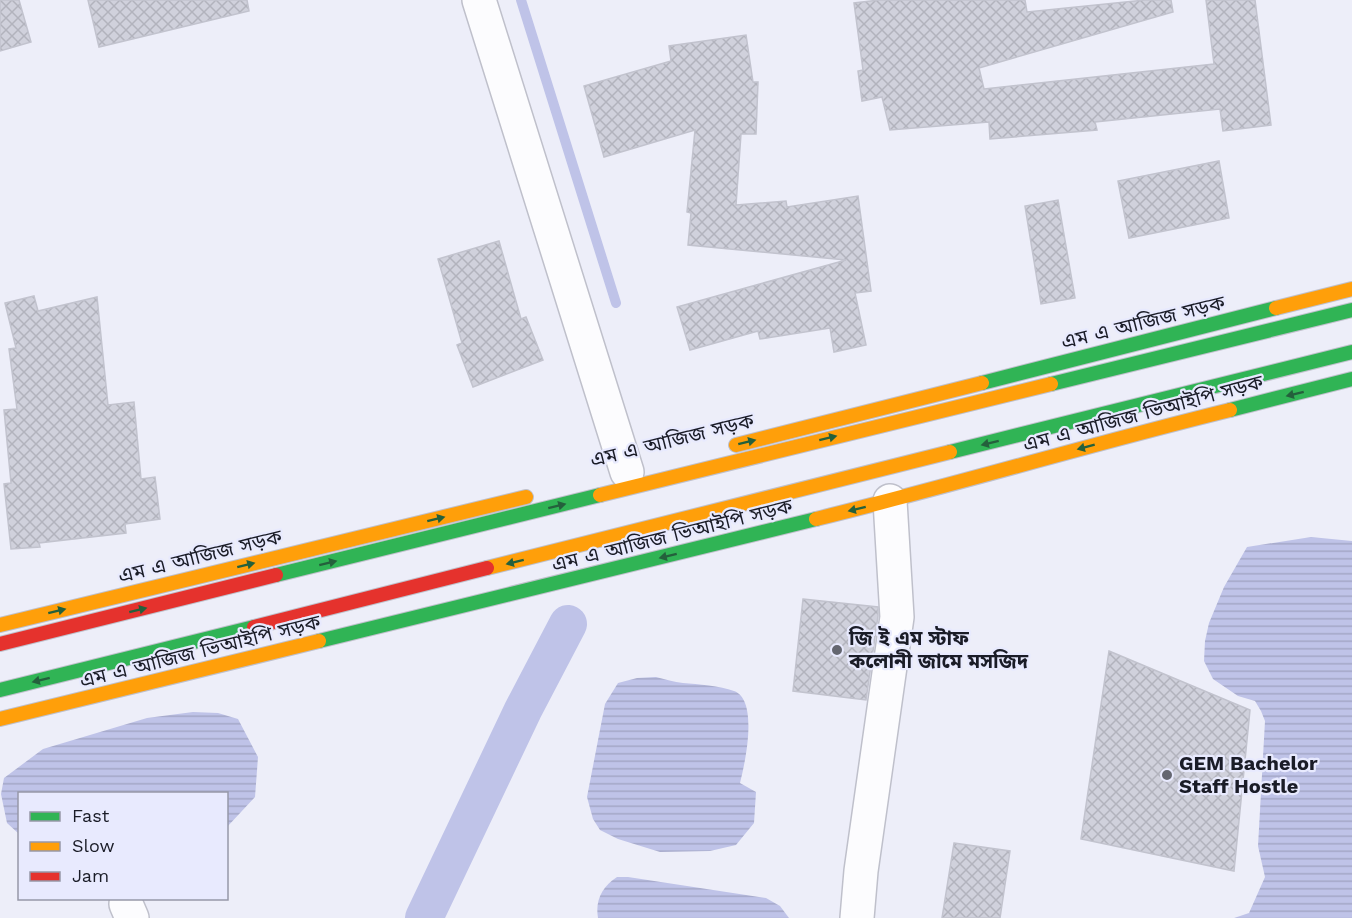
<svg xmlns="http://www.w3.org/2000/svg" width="1352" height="918" font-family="'Work Sans','Noto Sans Bengali',sans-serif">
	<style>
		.water { fill: url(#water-rules) }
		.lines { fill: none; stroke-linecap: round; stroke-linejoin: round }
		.stream { stroke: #bfc3e8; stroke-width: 10 }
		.canal { stroke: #bfc3e8; stroke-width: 38 }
		.building { fill: url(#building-cross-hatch); stroke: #c2c3ce; stroke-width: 1.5 }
		.street-casing { stroke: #bfc0cb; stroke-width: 36 }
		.fast-casing { stroke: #bfc0cb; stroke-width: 16 }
		.slow-casing { stroke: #bfc0cb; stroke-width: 16 }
		.jam-casing { stroke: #bfc0cb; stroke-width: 16 }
		.street { stroke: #fcfcfe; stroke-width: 33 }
		.fast { stroke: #30b455; stroke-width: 14 }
		.slow { stroke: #ff9f0a; stroke-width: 14 }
		.jam { stroke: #e5322d; stroke-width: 14 }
		.oneway { fill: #24603c }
		.poi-dot { fill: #646670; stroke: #e8eafe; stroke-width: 2 }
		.labels { text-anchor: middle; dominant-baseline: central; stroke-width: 4.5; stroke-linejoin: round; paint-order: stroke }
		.street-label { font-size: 20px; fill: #1a1c27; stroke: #e8eafe }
		.poi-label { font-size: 20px; font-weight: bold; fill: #1a1c27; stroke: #e8eafe; text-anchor: start }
	</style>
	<defs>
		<pattern id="water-rules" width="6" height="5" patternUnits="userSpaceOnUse" patternTransform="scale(1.5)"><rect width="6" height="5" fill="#bfc3e8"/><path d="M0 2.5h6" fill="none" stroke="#a4a7c7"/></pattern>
		<pattern id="building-cross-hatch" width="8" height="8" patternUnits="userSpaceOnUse" patternTransform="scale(1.5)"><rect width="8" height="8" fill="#d0d1dc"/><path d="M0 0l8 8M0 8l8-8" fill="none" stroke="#b2b3bd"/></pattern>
	</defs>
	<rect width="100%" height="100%" fill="#edeef9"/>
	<g class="water">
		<path d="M1311,537L1352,541V918H1234L1249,913L1265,877L1258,846L1265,721L1261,711L1255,701L1238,696L1213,679L1204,661L1205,641L1209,623L1224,587L1247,547Z"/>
		<path d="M656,677C665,679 674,682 683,683C698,684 720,686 734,691C759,700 745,763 740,783L756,792L754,823L736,845L710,851L660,852L618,839L600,830L593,819L587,797L605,704L618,683L637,678Z"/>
		<path d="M193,712L218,713L238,719L258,757L255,797L227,827L226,794H20L19,834L7,823L1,794L4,778L43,749L147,718Z"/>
		<path d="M617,877H628L766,898L780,906L789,918H598C595,900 602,887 617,877Z"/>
	</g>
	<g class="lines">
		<path class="stream" d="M521,0L616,303"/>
		<path class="canal" d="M424,918L523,710L568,624"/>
	</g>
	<g class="building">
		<path d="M0,0H19L31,42L0,51Z"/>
		<path d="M88,0H247L249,11L99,47Z"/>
		<path d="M879,0H1025L1027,12L1145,0H1171L1173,12L979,68L984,89L1214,64L1206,0H1255L1271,125L1223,131L1220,109L1095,122L1097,130L990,139L989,122L890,130L882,97L862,101L858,71L863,70L854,3Z"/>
		<path d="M746,35L753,82H758L756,134H741L736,205L786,201L787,207L858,196L871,291L855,293L866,345L834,352L830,328L760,339L758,331L690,350L677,307L846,260L688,245L691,213L687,212L695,130L604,157L584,86L671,61L669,46Z"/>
		<path d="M1219,161L1229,218L1129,238L1118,181Z"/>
		<path d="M1058,200L1075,298L1041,304L1025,206Z"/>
		<path d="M499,241L521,319L526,317L543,360L473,387L457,345L462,343L438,259Z"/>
		<path d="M34,296L38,311L97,297L108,405L134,402L141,479L155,477L160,519L125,524L126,533L39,543L40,547L11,549L4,484L11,483L4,410L17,409L9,349L16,348L5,303Z"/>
		<path d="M803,599L878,607V616L866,700L793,691Z"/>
		<path d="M1109,651L1250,710L1234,871L1081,839Z"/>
		<path d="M954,843L1010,851L1000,918H942Z"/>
	</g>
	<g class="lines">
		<g class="street-casing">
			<g id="street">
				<path d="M479,0L627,472"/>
				<path d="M126,904L132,918"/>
				<path d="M857,918L861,871L897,617L890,501"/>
			</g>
		</g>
		<g class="fast-casing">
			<g id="fast">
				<path d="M982,383L1276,308"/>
				<path d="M1051,384L1352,310"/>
				<path d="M1230,410L1352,379"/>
				<path d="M950,452L1352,352"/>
				<path d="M276,575L600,495"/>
				<path d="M319,641L816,519"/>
				<path d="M0,690L254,627"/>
			</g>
		</g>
		<g class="slow-casing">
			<g id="slow">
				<path d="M1276,308L1352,289"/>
				<path d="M736,445L982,383"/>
				<path d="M600,495L1051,384"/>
				<path d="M816,519C955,485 1091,444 1230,410"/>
				<path d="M487,568L950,452"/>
				<path d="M0,625L526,497"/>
				<path d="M0,719L319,641"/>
			</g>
		</g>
		<g class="jam-casing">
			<g id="jam">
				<path d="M254,627L487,568"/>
				<path d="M0,644L276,575"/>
			</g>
		</g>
		<use href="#street" class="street"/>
		<use href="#fast" class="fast"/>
		<use href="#slow" class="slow"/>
		<use href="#jam" class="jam"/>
	</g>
	<defs><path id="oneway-solid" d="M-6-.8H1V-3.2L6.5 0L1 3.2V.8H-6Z" transform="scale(1.5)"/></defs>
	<g class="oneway">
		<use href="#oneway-solid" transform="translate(1295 394) rotate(166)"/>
		<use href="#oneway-solid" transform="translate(828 438) rotate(-14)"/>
		<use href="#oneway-solid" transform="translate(747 442) rotate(-14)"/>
		<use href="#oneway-solid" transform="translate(990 443) rotate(166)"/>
		<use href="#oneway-solid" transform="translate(1086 447) rotate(165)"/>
		<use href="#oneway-solid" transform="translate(557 506) rotate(-14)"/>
		<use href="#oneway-solid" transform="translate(857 509) rotate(166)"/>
		<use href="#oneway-solid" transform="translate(436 519) rotate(-14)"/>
		<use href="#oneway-solid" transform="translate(668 556) rotate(166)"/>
		<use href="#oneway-solid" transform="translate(515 562) rotate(166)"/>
		<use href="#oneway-solid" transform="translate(328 563) rotate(-14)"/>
		<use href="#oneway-solid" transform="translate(246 565) rotate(-14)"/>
		<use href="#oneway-solid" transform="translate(138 610) rotate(-14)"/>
		<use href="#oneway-solid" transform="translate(57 611) rotate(-14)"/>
		<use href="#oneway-solid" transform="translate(41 680) rotate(166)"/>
	</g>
	<g class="poi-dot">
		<circle cx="837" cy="650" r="6"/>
		<circle cx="1167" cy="775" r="6"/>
	</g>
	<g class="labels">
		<g class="street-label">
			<text transform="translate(1143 322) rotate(-14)">এম এ আজিজ সড়ক</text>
			<text transform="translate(1143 413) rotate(-15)">এম এ আজিজ ভিআইপি সড়ক</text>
			<text transform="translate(672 440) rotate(-14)">এম এ আজিজ সড়ক</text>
			<text transform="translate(672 535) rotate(-14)">এম এ আজিজ ভিআইপি সড়ক</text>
			<text transform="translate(200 556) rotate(-14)">এম এ আজিজ সড়ক</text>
			<text transform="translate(200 651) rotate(-14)">এম এ আজিজ ভিআইপি সড়ক</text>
		</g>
		<g class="poi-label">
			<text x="849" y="638">জি ই এম স্টাফ<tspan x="849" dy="23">কলোনী জামে মসজিদ</tspan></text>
			<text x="1179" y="763">GEM Bachelor<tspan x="1179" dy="23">Staff Hostle</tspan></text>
		</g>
	</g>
	<rect x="18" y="792" width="210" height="108" fill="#e8eafe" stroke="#9698a8" stroke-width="1.5"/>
	<rect x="30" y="812" width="30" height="9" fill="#30b455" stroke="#9698a8" stroke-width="1.5"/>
	<text x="72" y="822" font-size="18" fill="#1a1c27">Fast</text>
	<rect x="30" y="842" width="30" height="9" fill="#ff9f0a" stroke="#9698a8" stroke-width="1.5"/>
	<text x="72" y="852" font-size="18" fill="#1a1c27">Slow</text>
	<rect x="30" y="872" width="30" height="9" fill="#e5322d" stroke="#9698a8" stroke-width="1.5"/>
	<text x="72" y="882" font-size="18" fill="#1a1c27">Jam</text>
</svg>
